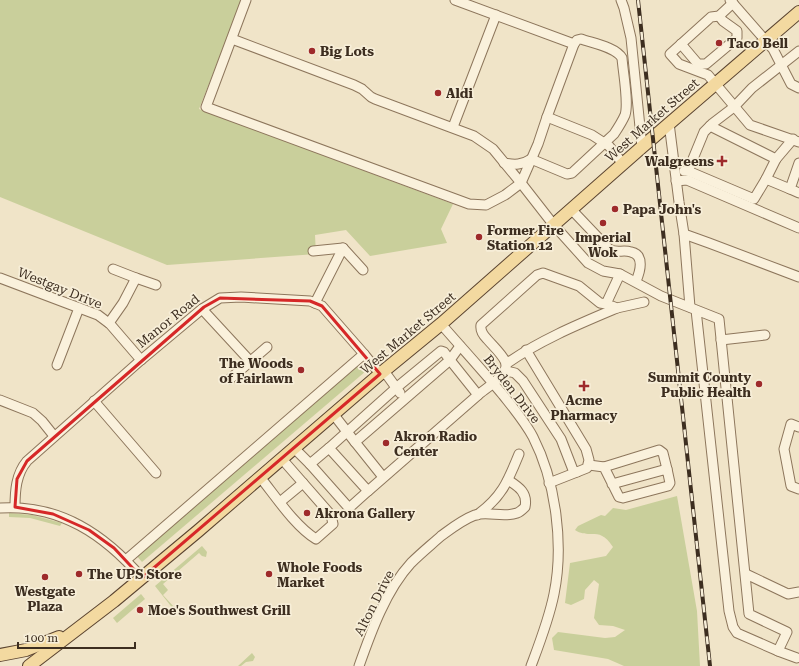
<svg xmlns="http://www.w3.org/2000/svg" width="799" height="666" font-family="'Roboto Serif',serif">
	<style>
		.green { fill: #c9cf9b }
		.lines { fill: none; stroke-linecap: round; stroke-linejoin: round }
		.minor-casing { stroke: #8d765c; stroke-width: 11 }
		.major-casing { stroke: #5b4430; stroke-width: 14 }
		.minor { stroke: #faf1dc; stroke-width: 9 }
		.major { stroke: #f3d9a0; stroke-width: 12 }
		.rail-casing { stroke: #3d2e20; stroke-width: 4 }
		.rail { stroke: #f7eed8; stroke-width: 2.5; stroke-dasharray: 8; stroke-linecap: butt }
		.marked { fill: none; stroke: #d62828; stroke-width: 3; stroke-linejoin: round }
		.poi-dot { fill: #9e2a2b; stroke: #f7eed8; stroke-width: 1.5 }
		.labels { text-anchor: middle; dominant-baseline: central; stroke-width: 3.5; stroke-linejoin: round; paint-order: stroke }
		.poi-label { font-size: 13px; font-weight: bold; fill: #3d2e20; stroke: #f7eed8; text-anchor: start }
		.street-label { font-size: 13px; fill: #3d2e20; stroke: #f7eed8 }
	</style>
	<rect width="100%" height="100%" fill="#f0e4c8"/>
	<g class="green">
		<path d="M0,0H242L199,109L453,204L441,229L447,243L370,256L346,230L315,235L316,254L167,265L0,197Z"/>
		<path d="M360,363L366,371L142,562L135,554Z"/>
		<path d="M677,496L697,611L700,666H624L608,659L554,650L552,638L558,632L605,638L615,637L625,630L613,626L599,625L594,618L599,584L594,580L585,590L584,599L571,605L565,603L570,563L606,556L613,547C599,525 590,540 575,530L578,526L601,515L605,516L613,508L626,510Z"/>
		<path d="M9,513L32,515L62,523L60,526L30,518L9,517Z"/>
		<path d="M202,546L207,552L206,557L202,556L199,553L163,584L168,590L163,595L174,607L180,604V608L178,610H174L155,586Z"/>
		<path d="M141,594L145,599L117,623L113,618Z"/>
		<path d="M252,653L255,657L253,661L246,662L241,666H238Z"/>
	</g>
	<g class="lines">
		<g class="minor-casing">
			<g id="minor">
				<path d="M246,0L206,107L469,204L486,205L505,195L521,183L553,224L588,263L603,271L620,274L661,296L719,319L749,614L787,632L778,651L737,633L733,627L729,611L696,310"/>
				<path d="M455,0L574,44L547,117L592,135L609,146L623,164"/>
				<path d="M621,0L624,8L631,38L642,147"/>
				<path d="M730,0L773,49L791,84L799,88"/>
				<path d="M733,3L719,16L711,17L670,54L679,64L708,75L750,125L799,142"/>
				<path d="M232,39L354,85L362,89L371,97L375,99L474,136L493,149L521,183L538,144L547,117"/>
				<path d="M681,44L698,64H706L737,38V31L723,21L719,16"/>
				<path d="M669,123L679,202L684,234L709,243L799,277"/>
				<path d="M710,126L776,159L766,179"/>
				<path d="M453,127L496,15"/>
				<path d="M776,159L793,139"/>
				<path d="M504,163C515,165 522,165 531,159L567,174L572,173L614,134C618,128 622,122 625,115C629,103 623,72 622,58C616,47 592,43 581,39L577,40L574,44"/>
				<path d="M799,163L790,189L799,193"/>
				<path d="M684,171H688L754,199L766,179L790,189"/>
				<path d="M688,171L704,132L713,123L734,107L752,88L799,51"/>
				<path d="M676,181L687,180L799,228"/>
				<path d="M571,209L609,249C618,254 622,249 631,252C645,255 640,272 636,281"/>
				<path d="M684,234L690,307"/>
				<path d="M313,251L343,248L363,270"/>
				<path d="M0,278L98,315L110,324L141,360"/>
				<path d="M136,278L156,285"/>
				<path d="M315,303L343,248"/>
				<path d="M612,306L617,308L644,302"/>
				<path d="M202,309L250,361"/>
				<path d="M109,323L123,303L136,278L113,269"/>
				<path d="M441,324C462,348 483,371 503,395C514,409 525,422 533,437C556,482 564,545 554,594C549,619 540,642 531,666"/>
				<path d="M721,340L765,335"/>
				<path d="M460,346L450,360L444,352L441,351L396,388L329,448L368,491L478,395C486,388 512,373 505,361C501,353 493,346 487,339C483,335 480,331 481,325L537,275L543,273L579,286L600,303L606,304L620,274"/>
				<path d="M506,364C540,340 579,324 617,308"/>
				<path d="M57,365L79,308"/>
				<path d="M384,371L400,393"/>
				<path d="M506,371L515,373L523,381L561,439L573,470L577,472L587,468L589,460L586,449L526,350"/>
				<path d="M230,379L267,347"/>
				<path d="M0,400L33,413L42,421L54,436"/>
				<path d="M94,401L156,473"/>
				<path d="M334,415L355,442L450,360L478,395"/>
				<path d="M799,427L791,424L784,449L791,486L799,489"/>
				<path d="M355,442L383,477"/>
				<path d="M294,448L310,464L329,448"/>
				<path d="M310,464L349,508L368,491"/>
				<path d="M589,465L604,467L619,497L623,498L668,486L670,483L667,469L612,484"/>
				<path d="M604,467L659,450L663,453L667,469"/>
				<path d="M260,477C276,497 295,526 316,539L333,524L331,515L282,459"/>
				<path d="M549,483L577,472"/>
				<path d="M280,502L303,483"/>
				<path d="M15,507C15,491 16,474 27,461L141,360L202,309L220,298L241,297L310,301L322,306L364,354L380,374"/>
				<path d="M0,508C60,504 105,535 142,578"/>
				<path d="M477,515C502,497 508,481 519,454"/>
				<path d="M126,560L364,354"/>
				<path d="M746,574L788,594L799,592"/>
				<path d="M778,651L797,658"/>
				<path d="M359,666C371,632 386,590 411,563C421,553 431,545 441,536C452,528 462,520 475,515C488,511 504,518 517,513C520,512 523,509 525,507C528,493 519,487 508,480"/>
			</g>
		</g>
		<g class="major-casing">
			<g id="major">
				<path d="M0,655L26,650L59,637"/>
				<path d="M29,666L114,601L198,531L380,374L441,324L642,147L799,12"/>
			</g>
		</g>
		<use href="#minor" class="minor"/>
		<use href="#major" class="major"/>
		<g class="rail-casing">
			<path id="rail" d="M638,0L710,666"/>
		</g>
		<use href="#rail" class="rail"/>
	</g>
	<path class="marked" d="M220,298L310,301L322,306L380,374L142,578L114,548L89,530L53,514L15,507L17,479L27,461L204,307Z"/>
	<g class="poi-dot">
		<circle cx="719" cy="43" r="4"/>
		<circle cx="312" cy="51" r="4"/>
		<circle cx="438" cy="93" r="4"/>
		<path d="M720 155h4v4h4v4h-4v4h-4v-4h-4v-4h4z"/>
		<circle cx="615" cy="209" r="4"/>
		<circle cx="603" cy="223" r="4"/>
		<circle cx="479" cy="237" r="4"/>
		<circle cx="301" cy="370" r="4"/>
		<circle cx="759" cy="384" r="4"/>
		<path d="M582 380h4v4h4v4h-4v4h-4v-4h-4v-4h4z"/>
		<circle cx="386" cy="443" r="4"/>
		<circle cx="307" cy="513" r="4"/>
		<circle cx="79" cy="574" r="4"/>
		<circle cx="269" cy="574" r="4"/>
		<circle cx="45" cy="577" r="4"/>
		<circle cx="140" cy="610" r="4"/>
	</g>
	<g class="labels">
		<g class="poi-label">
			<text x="727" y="43">Taco Bell</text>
			<text x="320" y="51">Big Lots</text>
			<text x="446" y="93">Aldi</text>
			<text x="714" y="161" text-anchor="end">Walgreens</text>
			<text x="623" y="209">Papa John's</text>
			<text x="487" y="230">Former Fire<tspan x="487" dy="15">Station 12</tspan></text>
			<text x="603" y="237" text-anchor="middle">Imperial<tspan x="603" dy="15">Wok</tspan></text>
			<text x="293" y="363" text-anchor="end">The Woods<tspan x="293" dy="15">of Fairlawn</tspan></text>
			<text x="751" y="377" text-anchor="end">Summit County<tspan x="751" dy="15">Public Health</tspan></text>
			<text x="584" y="400" text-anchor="middle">Acme<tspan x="584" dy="15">Pharmacy</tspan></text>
			<text x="394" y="436">Akron Radio<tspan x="394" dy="15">Center</tspan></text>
			<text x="315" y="513">Akrona Gallery</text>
			<text x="277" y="567">Whole Foods<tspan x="277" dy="15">Market</tspan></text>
			<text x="87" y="574">The UPS Store</text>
			<text x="45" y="591" text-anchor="middle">Westgate<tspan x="45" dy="15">Plaza</tspan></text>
			<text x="148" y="610">Moe's Southwest Grill</text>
		</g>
		<g class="street-label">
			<text transform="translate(652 120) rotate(-41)">West Market Street</text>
			<text transform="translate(60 288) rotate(22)">Westgay Drive</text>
			<text transform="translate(168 321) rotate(-39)">Manor Road</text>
			<text transform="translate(408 333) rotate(-40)">West Market Street</text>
			<text transform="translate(512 389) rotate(52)">Bryden Drive</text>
			<text transform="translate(374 603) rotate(-63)">Alton Drive</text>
		</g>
	</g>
	<path d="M18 642v6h117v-6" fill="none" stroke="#3d2e20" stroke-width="2"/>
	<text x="24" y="642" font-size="12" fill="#3d2e20" stroke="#f7eed8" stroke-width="3" paint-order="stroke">100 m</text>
</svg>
